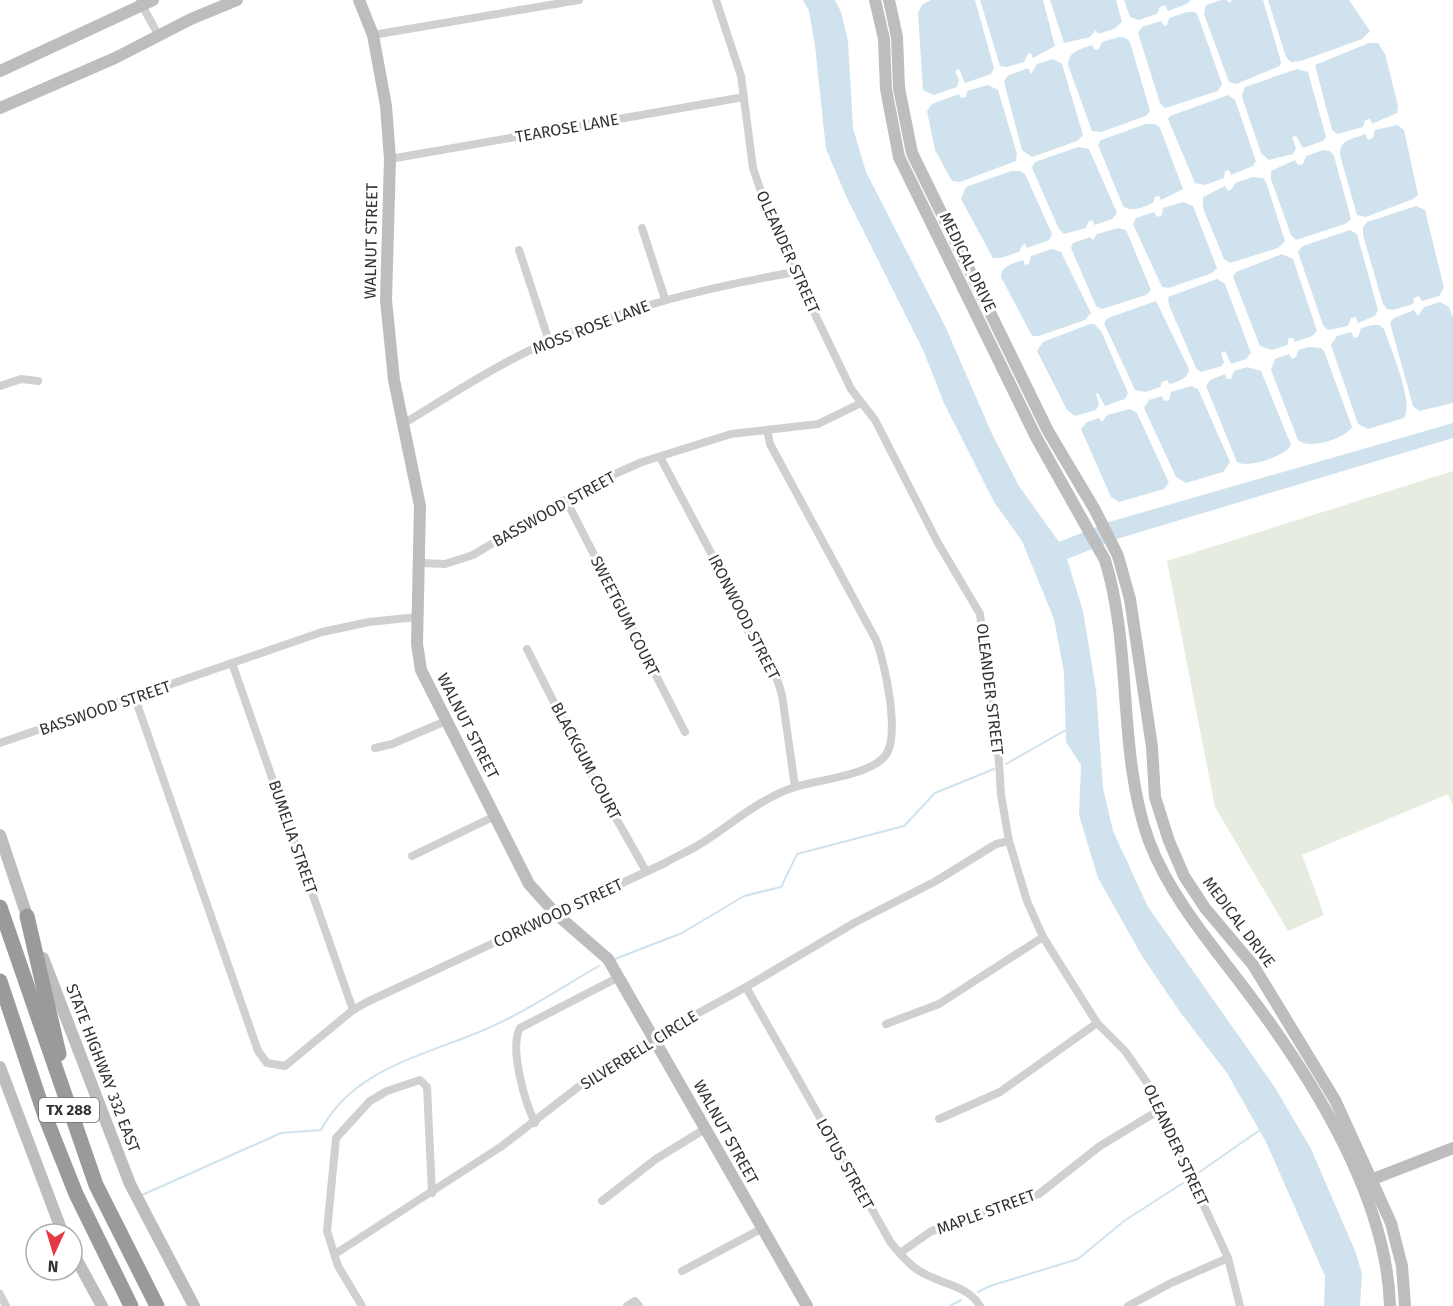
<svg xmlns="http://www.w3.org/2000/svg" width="1453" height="1306" font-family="'Fira Sans',sans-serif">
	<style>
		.green { fill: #e6ecdf }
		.water { fill: #cfe2ee }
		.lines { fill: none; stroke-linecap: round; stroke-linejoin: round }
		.stream { stroke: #cfe2ee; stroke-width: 2 }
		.street { stroke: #d0d0d0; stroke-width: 8 }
		.secondary { stroke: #bdbdbd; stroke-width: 12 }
		.highway { stroke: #9a9a9a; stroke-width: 15 }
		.labels { text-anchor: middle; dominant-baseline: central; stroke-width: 6; stroke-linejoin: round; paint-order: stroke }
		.shield { fill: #fff; stroke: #707070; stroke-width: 1.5 }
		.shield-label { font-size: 15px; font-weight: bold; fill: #333 }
		.street-label { font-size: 16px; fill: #333; stroke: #fff }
	</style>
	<rect width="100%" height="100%" fill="#fff"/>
	<path class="green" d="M1453,471V806L1448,794L1302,855L1324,915L1288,931L1215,807L1167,561Z"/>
	<g class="water">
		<path d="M803,0H835L841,12L848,41L853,128L866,172L946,328L992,434L1019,486L1059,542L1109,522L1453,423V438L1120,538L1067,559L1083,611L1096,690L1103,788L1113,831L1148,907L1274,1086L1311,1149L1356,1253L1362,1274L1360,1306H1324L1325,1276L1266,1142L1227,1073L1180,1012L1142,956L1098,878L1079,815L1081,765L1066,742L1064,672L1054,619L1022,541L994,502L944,403L923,350L846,196L826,149L815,46L809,11Z"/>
		<path d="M931,0H975L994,68L991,74L965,83L959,69L955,71L959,80L957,87L934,95L923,90L918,13L922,5Z"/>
		<path d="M980,0H1043L1055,46L1033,58L1031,53L1028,54L1024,62L1007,67L1000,66Z"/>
		<path d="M1050,0H1116L1122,22L1114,29L1098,34L1096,30L1090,37L1064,43Z"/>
		<path d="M1124,0H1191L1187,4L1168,11L1165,5L1160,7L1157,14L1139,20L1130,17Z"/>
		<path d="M1221,0H1227L1229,3L1232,0H1263L1281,62L1280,66L1236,84L1229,82L1204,14L1206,5Z"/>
		<path d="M1268,0H1349L1370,31L1362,39L1301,61L1291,62L1286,57Z"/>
		<path d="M1187,12H1195L1198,16L1222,84L1218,91L1165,108L1160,103L1138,33L1142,27L1161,21L1164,26L1167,25L1169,18Z"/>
		<path d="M1119,37L1126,38L1130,42L1150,111L1146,116L1101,132L1092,131L1068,65C1068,51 1081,49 1092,45L1095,50L1099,49L1102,42Z"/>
		<path d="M1369,43H1378L1385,54L1398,106L1397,113L1372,124L1370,119L1365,120L1363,127L1338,134L1332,130L1315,65Z"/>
		<path d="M1053,59L1062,64L1083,135L1077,141L1032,157L1022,150L1004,82L1007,76L1028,68L1031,74L1037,64Z"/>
		<path d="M1297,69L1308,72L1326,137L1323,141L1303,148L1296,136L1292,137L1296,148L1293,154L1269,160L1261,153L1243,100L1242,95L1245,87Z"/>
		<path d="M988,85L998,90L1017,154L1016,161L960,182L952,181L935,150L927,111L932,104L959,94L961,98L966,97L967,91Z"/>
		<path d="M1228,95L1235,100L1256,161L1253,166L1231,175L1229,170L1225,171L1224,178L1205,185L1195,183L1168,119L1170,116Z"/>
		<path d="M1146,124H1155L1160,128L1183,189L1161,200L1159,196L1155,197L1153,203C1143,207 1133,213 1123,206L1098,145L1101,140Z"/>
		<path d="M1397,125L1404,130L1418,195L1413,199L1366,217L1357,215L1340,155C1339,140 1353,139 1365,134L1368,140L1373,138L1375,130Z"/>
		<path d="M1078,147L1089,149L1117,213L1112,219L1095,225L1092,220L1088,222L1086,228L1064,234L1059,229L1032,168L1035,162Z"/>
		<path d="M1323,150L1330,151L1334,156L1351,219L1345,224L1296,240L1291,235L1271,179V171L1295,160L1298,165L1303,164L1306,156Z"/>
		<path d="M1011,171H1020L1025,174L1052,234L1049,240L1027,248L1025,244L1022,246L1019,252L1001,258H993L961,199L966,187Z"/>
		<path d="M1253,177L1263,178L1266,182L1285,241L1278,248L1230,263L1224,259L1203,208V197L1225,186L1228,191L1232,189L1235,183Z"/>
		<path d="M1183,202L1193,206L1217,268L1212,273L1169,288L1162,287L1133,224L1136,218L1154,212L1157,217L1162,215L1163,208Z"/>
		<path d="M1416,206L1425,210L1444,288L1439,296L1422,301L1419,296L1414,298L1413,304L1393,310L1387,309L1383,304L1363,235V227L1367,222Z"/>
		<path d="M1118,228L1126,230L1151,290L1146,295L1102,309L1096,306L1071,248L1073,243L1090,237L1093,240L1097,234Z"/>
		<path d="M1350,230L1357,234L1378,310L1375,316L1358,323L1356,317L1351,318L1348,326L1328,330L1323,325L1298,252L1303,246Z"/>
		<path d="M1052,249L1061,252L1091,313L1085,320L1039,336H1032L1001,277C1001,265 1013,264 1023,260L1025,265L1029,264L1031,256Z"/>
		<path d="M1282,254L1293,259L1317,331L1312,336L1295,342L1293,338H1289L1287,345L1272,350L1260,346L1233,277L1236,272Z"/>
		<path d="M1217,279L1225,284L1251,353L1246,359L1231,364L1225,351L1221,353L1224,362L1222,366L1201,372L1196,368L1169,305L1168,297Z"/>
		<path d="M1156,301L1189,369C1188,379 1179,381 1170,384L1167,380L1162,382L1160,387L1145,392L1135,390L1104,323L1108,318Z"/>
		<path d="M1440,302L1449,307L1453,318V403L1419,411L1413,406L1390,323L1394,318L1414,310L1418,316L1424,307Z"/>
		<path d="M1090,324H1094L1101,331L1128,393L1125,399L1105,406L1098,393L1096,394L1099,404L1096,410L1075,416L1067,410L1037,351L1043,342Z"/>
		<path d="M1372,325H1379L1384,329C1390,347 1415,404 1404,418L1368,429L1358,424L1331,345L1337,336L1351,332L1354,338L1358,337L1361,328Z"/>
		<path d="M1309,347L1321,348L1324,351L1352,427C1345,439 1308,450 1298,440L1271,370L1275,359L1289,354L1292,359L1296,357L1298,350Z"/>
		<path d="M1247,367L1261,371L1291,445C1286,456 1247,469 1237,462L1206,386L1210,380L1225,374L1227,379H1231L1234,371Z"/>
		<path d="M1191,386L1198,389L1230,462L1223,472L1186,483L1176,477L1144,408L1149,400L1162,396L1164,401L1169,400L1171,392Z"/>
		<path d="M1130,409L1137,413L1169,483L1164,489L1119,502L1111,497L1081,429L1087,422L1099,418L1102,422L1107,415Z"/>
	</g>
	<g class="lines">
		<g class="stream">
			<path d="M1006,764L1066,730"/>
			<path d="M615,959L682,933L744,896L781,887L797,854L904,826L935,793L994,769"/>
			<path d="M1198,1173L1260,1130"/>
			<path d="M142,1195L281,1133L321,1130C352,1070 422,1056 479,1032C521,1015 560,988 599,966"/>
			<path d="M978,1292L990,1286L1078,1259L1124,1221L1183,1183"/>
			<path d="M950,1306L961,1300"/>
		</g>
		<g class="street">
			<path d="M716,0L741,76L753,168L773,227L851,389L875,420L938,543L980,614L999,762L1001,795L1009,841L1027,901L1043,937L1097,1023L1125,1051L1148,1084L1228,1258L1240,1306"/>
			<path d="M140,2L159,36"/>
			<path d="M373,35L579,0"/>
			<path d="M390,159L744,97"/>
			<path d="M642,228L665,299"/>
			<path d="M519,250L549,341"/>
			<path d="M0,386L21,379L38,381"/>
			<path d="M403,424C451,395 499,363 550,341C629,306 711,287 795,272"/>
			<path d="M660,457L719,568L749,633L777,679L782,695L795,787"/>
			<path d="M566,500L685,732"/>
			<path d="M421,563L445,564L473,555L592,484L642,462L731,434L818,424L859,404"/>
			<path d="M527,649L583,760L646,871"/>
			<path d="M232,663L353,1010"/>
			<path d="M135,698L258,1051L267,1063L285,1066L353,1010L367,1002L665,863C675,857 687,852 697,846C730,826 758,799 795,787C818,780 870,775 885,756C901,737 885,663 876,640L770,444L767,430"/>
			<path d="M0,743L322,632L369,622L417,617"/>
			<path d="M375,748L392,744L446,721"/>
			<path d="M412,856L495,816"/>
			<path d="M746,987L891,1243C899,1252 908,1264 918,1270C938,1284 967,1284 980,1306"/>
			<path d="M886,1024L939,1004L1043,937"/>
			<path d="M939,1119L1000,1092L1097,1023"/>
			<path d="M535,1123C525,1102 509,1049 520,1028L619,977"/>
			<path d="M602,1201L656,1159L705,1129"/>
			<path d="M900,1253L930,1232L952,1222L1039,1194L1100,1146L1161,1109"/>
			<path d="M335,1254L502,1146L586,1081L653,1038L746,987L854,923L936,881L996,844L1009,841"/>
			<path d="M682,1271L761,1229"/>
			<path d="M0,1294L6,1306"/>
			<path d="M362,1306L338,1266L327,1231L336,1138L370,1101L387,1091L420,1080L427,1087L432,1193"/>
			<path d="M627,1306L635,1301L639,1306"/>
			<path d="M1128,1306L1171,1283L1228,1258"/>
		</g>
		<g class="secondary">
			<path d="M359,0L373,35L386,106L390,159L386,300L394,380L420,506L417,644L421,670L529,884L555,913L608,959L807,1306"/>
			<path d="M875,0L884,39L886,89L899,157L1036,437L1105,560C1133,650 1117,753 1149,841C1170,897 1213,946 1248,993C1312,1078 1387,1198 1390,1306"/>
			<path d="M889,0L897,37L899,88L912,153L1048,431L1095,510L1118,556L1130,599L1152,747L1155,797L1169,841L1184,876L1205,908L1253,965L1335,1100L1391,1223L1402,1266L1405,1306"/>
			<path d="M0,71L153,0"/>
			<path d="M0,108L115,58L191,19L237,0"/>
			<path d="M0,835L29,922"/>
			<path d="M43,958L130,1184L194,1306"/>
			<path d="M0,1067L63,1234"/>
			<path d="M1368,1181L1453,1148"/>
			<path d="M72,1251L102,1306"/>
		</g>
		<g class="highway">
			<path d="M0,907L96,1185L157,1306"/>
			<path d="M27,916L59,1054"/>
			<path d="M0,981L45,1116L76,1194L131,1306"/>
		</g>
	</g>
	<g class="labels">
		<rect class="shield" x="39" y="1098" width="60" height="24" rx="4.5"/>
		<g class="shield-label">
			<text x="69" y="1110">TX 288</text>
		</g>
		<g class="street-label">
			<text transform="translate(567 128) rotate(-10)">TEAROSE LANE</text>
			<text transform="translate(371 241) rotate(-89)">WALNUT STREET</text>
			<text transform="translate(788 252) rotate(66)">OLEANDER STREET</text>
			<text transform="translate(968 262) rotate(64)">MEDICAL DRIVE</text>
			<text transform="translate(591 327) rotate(-21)">MOSS ROSE LANE</text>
			<text transform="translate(554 509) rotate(-29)">BASSWOOD STREET</text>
			<text transform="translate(625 616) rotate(63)">SWEETGUM COURT</text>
			<text transform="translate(744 617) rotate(63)">IRONWOOD STREET</text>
			<text transform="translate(990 689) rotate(83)">OLEANDER STREET</text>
			<text transform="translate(105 708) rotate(-19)">BASSWOOD STREET</text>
			<text transform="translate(468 726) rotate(63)">WALNUT STREET</text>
			<text transform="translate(586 761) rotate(62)">BLACKGUM COURT</text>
			<text transform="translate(293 837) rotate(71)">BUMELIA STREET</text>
			<text transform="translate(558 913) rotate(-25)">CORKWOOD STREET</text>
			<text transform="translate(1239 922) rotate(53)">MEDICAL DRIVE</text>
			<text transform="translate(639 1050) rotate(-32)">SILVERBELL CIRCLE</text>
			<text transform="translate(103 1068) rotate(69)">STATE HIGHWAY 332 EAST</text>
			<text transform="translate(726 1132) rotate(61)">WALNUT STREET</text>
			<text transform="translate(1176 1145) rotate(65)">OLEANDER STREET</text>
			<text transform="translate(845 1164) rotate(61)">LOTUS STREET</text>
			<text transform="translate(986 1212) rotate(-20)">MAPLE STREET</text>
		</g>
	</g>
	<g transform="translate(54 1252) rotate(184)"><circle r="28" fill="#ffffff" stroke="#adadad" stroke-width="1.5"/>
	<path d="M0-4.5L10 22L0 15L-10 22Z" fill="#e63946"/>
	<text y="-9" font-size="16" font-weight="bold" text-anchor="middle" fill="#333333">N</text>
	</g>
</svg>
